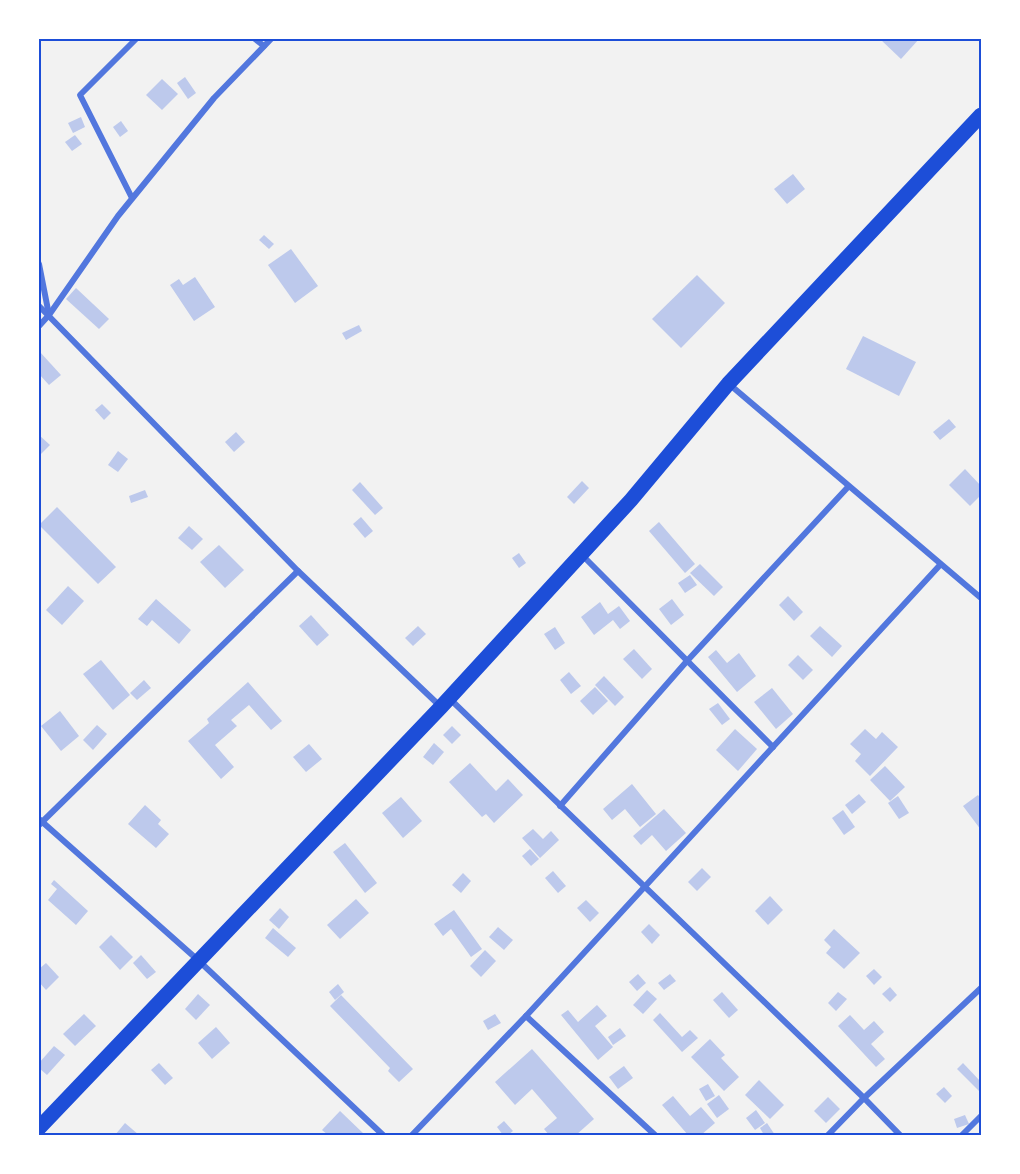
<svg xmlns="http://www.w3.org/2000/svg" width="1020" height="1174" font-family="'Noto Sans',sans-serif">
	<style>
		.building { fill: #bdc9ec }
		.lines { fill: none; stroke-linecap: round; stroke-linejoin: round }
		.minor { stroke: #5277de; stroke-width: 6 }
		.primary { stroke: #1d4ed8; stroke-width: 15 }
		.neatline { fill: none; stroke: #1d4ed8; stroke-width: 2 }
	</style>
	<rect width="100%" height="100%" fill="#f2f2f2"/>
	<g class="building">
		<path d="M880,39H919L901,59Z"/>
		<path d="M185,77L196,93L188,99L177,83Z"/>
		<path d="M162,79L178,94L162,110L146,95Z"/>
		<path d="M81,117L85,127L73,133L68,123Z"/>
		<path d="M121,121L128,131L120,137L113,127Z"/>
		<path d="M75,135L82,144L72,151L65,142Z"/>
		<path d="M793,174L805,189L787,204L774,189Z"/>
		<path d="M264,235L274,244L269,249L259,240Z"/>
		<path d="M291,249L318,286L295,303L268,265Z"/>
		<path d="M697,275L725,303L681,348L652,319Z"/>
		<path d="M195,277L215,307L194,321L170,285L179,279L183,285Z"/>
		<path d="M76,288L109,319L99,329L66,299Z"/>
		<path d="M359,325L362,331L346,340L342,333Z"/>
		<path d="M863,336L916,362L899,396L846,369Z"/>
		<path d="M40,352L61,375L49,385L39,374Z"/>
		<path d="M102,404L111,413L104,420L95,410Z"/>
		<path d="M949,419L956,427L940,440L933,432Z"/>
		<path d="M236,432L245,442L234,452L225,442Z"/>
		<path d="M39,435L50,445L41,454L39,452Z"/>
		<path d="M118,451L128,459L118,472L108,465Z"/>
		<path d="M965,469L981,486V495L970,506L949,485Z"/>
		<path d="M582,481L589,488L574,504L567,497Z"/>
		<path d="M360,482L383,508L375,515L352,490Z"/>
		<path d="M145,490L148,497L131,503L129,496Z"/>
		<path d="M57,507L116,567L98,584L39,525Z"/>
		<path d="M361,517L373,531L365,538L353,524Z"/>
		<path d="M659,522L695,564L685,573L649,531Z"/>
		<path d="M189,526L203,539L192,550L178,538Z"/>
		<path d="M219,545L244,570L225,588L200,562Z"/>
		<path d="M519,553L526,563L519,568L512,558Z"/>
		<path d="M700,564L723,587L714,596L690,573Z"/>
		<path d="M690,575L697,585L685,593L678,583Z"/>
		<path d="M68,586L84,601L62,625L46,610Z"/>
		<path d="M788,596L803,612L794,621L779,605Z"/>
		<path d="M156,599L191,630L179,644L152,620L147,626L138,619Z"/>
		<path d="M672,599L684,615L671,625L659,609Z"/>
		<path d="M600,602L608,614L619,606L630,621L620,629L613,620L594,635L581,617Z"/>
		<path d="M311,615L329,635L317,646L299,626Z"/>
		<path d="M418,626L426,634L413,646L405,638Z"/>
		<path d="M820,626L842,646L832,657L810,636Z"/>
		<path d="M555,627L565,643L555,650L544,634Z"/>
		<path d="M634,649L652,669L642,679L623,659Z"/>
		<path d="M716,650L727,663L739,653L756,676L737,692L708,657Z"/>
		<path d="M798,655L813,670L803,680L788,665Z"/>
		<path d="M101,660L130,695L113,710L83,674Z"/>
		<path d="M569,672L581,686L571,694L560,680Z"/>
		<path d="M604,676L624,697L615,706L595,685Z"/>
		<path d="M144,680L151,688L137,700L130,693Z"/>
		<path d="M248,682L282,721L271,730L249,705L231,720L237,726L215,745L234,767L221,779L188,741L209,723L207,719Z"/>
		<path d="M595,687L608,701L593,715L580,701Z"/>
		<path d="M772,688L793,714L776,729L754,702Z"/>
		<path d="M718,703L730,719L722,725L709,709Z"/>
		<path d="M60,711L79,736L61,751L41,726Z"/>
		<path d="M97,725L107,734L93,750L83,740Z"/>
		<path d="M452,726L461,735L452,744L443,735Z"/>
		<path d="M735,729L757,749L738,771L716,750Z"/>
		<path d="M865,729L876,739L882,732L898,747L870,776L855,761L861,754L850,744Z"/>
		<path d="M434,743L444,752L433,765L423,757Z"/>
		<path d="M309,744L322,759L306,772L293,757Z"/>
		<path d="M470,763L496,791L508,779L523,795L494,823L486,814L482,817L449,782Z"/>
		<path d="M885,766L905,787L890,801L870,780Z"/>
		<path d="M632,784L656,814L640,827L625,809L612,820L603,809Z"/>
		<path d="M859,794L866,802L852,814L845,805Z"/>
		<path d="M978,795L981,799V830L963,806Z"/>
		<path d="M898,796L909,813L899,819L888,803Z"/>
		<path d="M401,797L422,821L403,838L382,813Z"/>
		<path d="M145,805L161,820L158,824L169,834L156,848L128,824Z"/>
		<path d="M664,809L686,833L666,851L652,835L641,845L633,836Z"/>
		<path d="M843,810L855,827L844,835L832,818Z"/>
		<path d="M533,829L543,839L551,831L559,840L540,858L522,838Z"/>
		<path d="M345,843L377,883L365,893L333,852Z"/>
		<path d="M530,849L539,859L531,866L522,856Z"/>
		<path d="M702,868L711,877L697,891L688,882Z"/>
		<path d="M553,871L566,886L558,893L545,878Z"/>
		<path d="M463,873L471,881L461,893L452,885Z"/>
		<path d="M54,880L88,911L76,925L48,900L57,889L51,884Z"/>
		<path d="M770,896L783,910L768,925L755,911Z"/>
		<path d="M356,899L369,913L340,939L327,925Z"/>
		<path d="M586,900L599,913L590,922L577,908Z"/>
		<path d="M280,908L289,917L279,929L269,920Z"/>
		<path d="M454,910L482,949L471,957L451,929L443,936L434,924Z"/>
		<path d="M649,924L660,935L652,944L641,932Z"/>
		<path d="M498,927L513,940L504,950L489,937Z"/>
		<path d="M273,928L296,948L288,957L265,938Z"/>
		<path d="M834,929L860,953L844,969L826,953L831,947L824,940Z"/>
		<path d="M111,935L133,957L120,970L99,947Z"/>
		<path d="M485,950L496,961L481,977L470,966Z"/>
		<path d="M141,955L156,972L147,979L133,963Z"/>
		<path d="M46,963L59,977L46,990L39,982V969Z"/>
		<path d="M874,969L882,977L874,985L866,976Z"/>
		<path d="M638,974L646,983L637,991L629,982Z"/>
		<path d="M670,974L676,981L664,990L658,983Z"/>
		<path d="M338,984L344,992L335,1000L329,992Z"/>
		<path d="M890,987L897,995L890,1002L882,994Z"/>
		<path d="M647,990L657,999L643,1014L633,1005Z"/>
		<path d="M722,992L738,1010L729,1018L713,1000Z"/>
		<path d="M838,992L847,999L836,1011L828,1003Z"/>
		<path d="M198,994L210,1005L196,1020L185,1009Z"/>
		<path d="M341,995L413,1069L399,1082L388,1071L390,1068L330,1006Z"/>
		<path d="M597,1005L607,1016L595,1026L613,1047L598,1060L561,1015L568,1010L578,1022Z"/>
		<path d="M660,1013L682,1037L690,1030L698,1038L682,1052L653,1020Z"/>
		<path d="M84,1014L96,1026L75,1046L63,1034Z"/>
		<path d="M495,1014L501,1023L488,1030L483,1021Z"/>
		<path d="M850,1015L864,1030L874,1021L884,1032L871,1044L885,1059L876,1067L838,1026Z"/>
		<path d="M216,1027L230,1043L212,1059L198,1043Z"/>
		<path d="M620,1028L626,1036L613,1045L608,1037Z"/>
		<path d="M710,1039L725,1055L721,1058L739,1077L724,1091L691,1057Z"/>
		<path d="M54,1046L65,1055L47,1075L39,1068V1063Z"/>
		<path d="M532,1049L594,1119L576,1135H549L544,1129L557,1118L532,1089L515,1105L495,1082Z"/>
		<path d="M159,1063L173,1078L165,1085L151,1070Z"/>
		<path d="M963,1063L981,1082L980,1092L957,1069Z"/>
		<path d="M624,1066L633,1078L618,1089L609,1077Z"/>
		<path d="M759,1080L784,1105L770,1119L745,1095Z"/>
		<path d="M708,1084L715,1096L706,1101L699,1089Z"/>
		<path d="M944,1087L952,1096L945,1103L936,1094Z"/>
		<path d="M719,1095L729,1109L717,1118L707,1104Z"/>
		<path d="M673,1096L690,1116L701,1107L715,1123L701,1135H688L662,1105Z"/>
		<path d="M828,1097L840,1109L826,1123L814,1111Z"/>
		<path d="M756,1110L765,1123L755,1130L746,1118Z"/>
		<path d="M340,1111L365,1135H328L322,1130Z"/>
		<path d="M965,1115L969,1124L957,1128L954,1119Z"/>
		<path d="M504,1121L513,1131L508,1135H503L497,1127Z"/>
		<path d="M125,1123L139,1135H115Z"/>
		<path d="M767,1123L775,1135H764L760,1128Z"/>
	</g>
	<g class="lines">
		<g class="minor">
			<path d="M255,39L264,46"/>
			<path d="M132,198L80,95L136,39"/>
			<path d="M39,264L49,315"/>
			<path d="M39,306L298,571L441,707"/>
			<path d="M39,326L49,315L118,216L214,98L271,39"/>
			<path d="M729,384L981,598"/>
			<path d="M582,555L773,747"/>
			<path d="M450,699L864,1098L900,1135"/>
			<path d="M560,806L687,661L848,487"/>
			<path d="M39,819L199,961L383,1135"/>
			<path d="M39,825L298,571"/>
			<path d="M526,1016L655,1135"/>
			<path d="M412,1135L526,1016L940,565"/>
			<path d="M828,1135L864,1098L981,988"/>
			<path d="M962,1135L981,1116"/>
		</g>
		<path class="primary" d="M39,1128L441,707L631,500L728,384L981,115"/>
	</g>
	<rect width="1020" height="1174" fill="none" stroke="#ffffff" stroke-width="81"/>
	<rect x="40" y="40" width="940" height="1094" class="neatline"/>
</svg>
